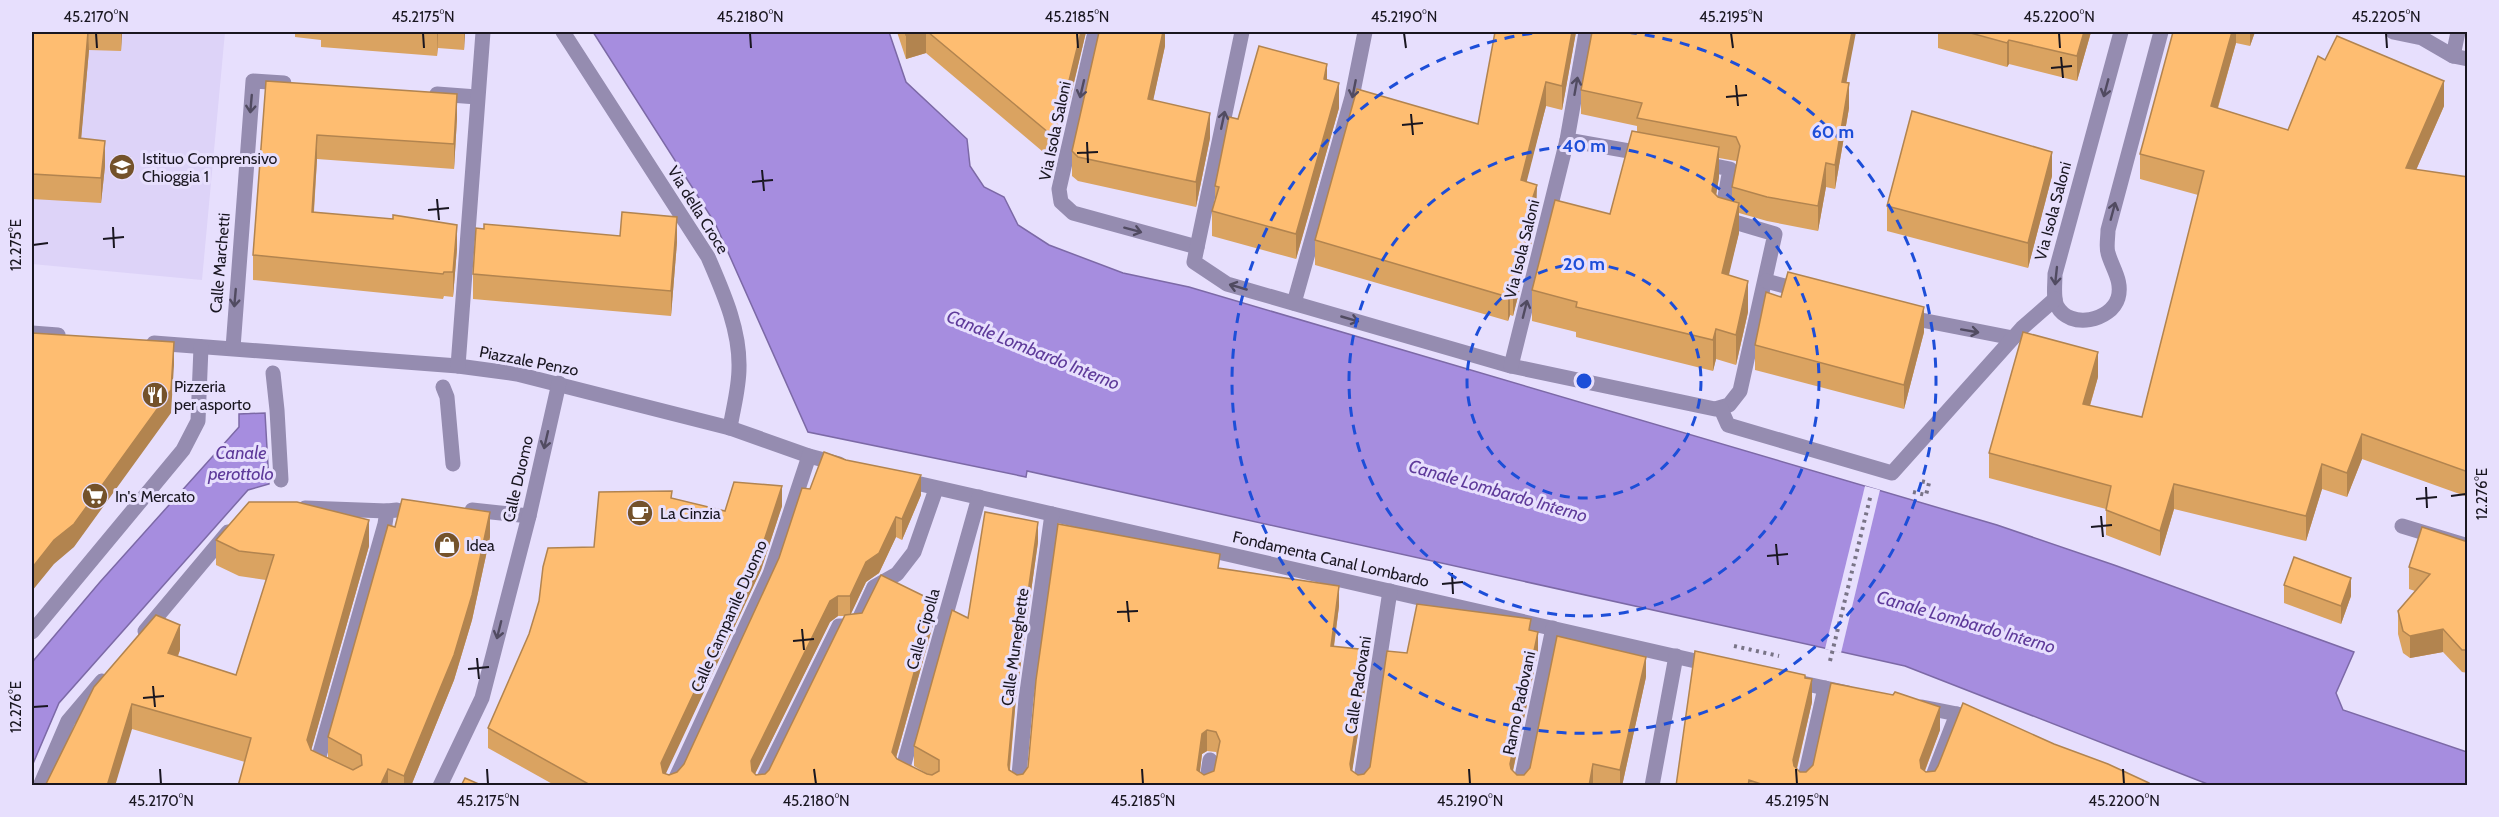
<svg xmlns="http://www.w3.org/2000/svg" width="2499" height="817" font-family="Cabin,sans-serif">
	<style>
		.built { fill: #ddd3f8 }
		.water { fill: #a68ddf; stroke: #7c69a6; stroke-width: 1.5 }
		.pier { fill: #e7dffd }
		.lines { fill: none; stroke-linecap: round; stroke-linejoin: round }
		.path { stroke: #797487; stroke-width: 4; stroke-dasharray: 3 4.5; stroke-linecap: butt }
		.street { stroke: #958cb0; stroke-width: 15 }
		.wall { fill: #daa361; fill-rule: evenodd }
		.shaded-wall { fill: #b2844f }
		.building { fill: #febd71; stroke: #b2844f; stroke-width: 1.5; fill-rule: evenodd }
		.oneway { stroke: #514b61 }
		.ticks { fill: none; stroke: #191620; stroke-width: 2 }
		.ring { fill: none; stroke: #1d4ed8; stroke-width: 3; stroke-dasharray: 10 8 }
		.labels { text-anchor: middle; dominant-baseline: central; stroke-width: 6; stroke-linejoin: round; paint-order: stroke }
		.street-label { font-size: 16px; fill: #191620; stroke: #e7dffd }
		.poi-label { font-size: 16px; fill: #191620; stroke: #e7dffd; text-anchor: start }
		.water-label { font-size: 18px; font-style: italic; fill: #5e3a9a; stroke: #e7dffd }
		.centre { fill: #1d4ed8; stroke: #e7dffd; stroke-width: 3 }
		.ring-label { font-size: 18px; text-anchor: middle; font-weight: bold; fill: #1d4ed8; stroke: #e7dffd; stroke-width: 6; stroke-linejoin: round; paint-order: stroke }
		.neatline { fill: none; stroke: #191620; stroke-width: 2 }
		.ticks-label { font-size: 15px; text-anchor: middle; fill: #191620 }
	</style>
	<rect width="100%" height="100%" fill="#e7dffd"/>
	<path class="built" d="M32,32H225L202,280L32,264Z"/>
	<g class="water">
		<path d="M593,32H889L906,82L967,139L970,166L984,187L1004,197L1018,225L1049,245L1123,273L1189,287L1997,525L2114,565L2354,652L2336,693L2343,710L2467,752V785H2210L1905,666L1027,471L1026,477L808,432L715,223Z"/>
		<path d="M265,413L269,484L248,490L59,703L32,766V663L34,660L100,582L239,427V414Z"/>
	</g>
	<path class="pier" d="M1865,486L1880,490L1841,653L1825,649Z"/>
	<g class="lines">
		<g class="path">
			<path d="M1913,492L1926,495L1929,483L1921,481"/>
			<path d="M1734,646L1779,656"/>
			<path d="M1830,661L1871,494"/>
		</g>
		<g class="street">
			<path d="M563,32L708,257C723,292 740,329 739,368C739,388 733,409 730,428"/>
			<path d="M1095,32L1059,189L1061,202L1073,213L1197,247"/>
			<path d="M1242,32L1194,262L1227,284L1511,366L1715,409L1729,405L1740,391L1775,234L1721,218L1730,169L1700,163"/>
			<path d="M2121,32L2055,274C2055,284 2053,298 2057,306C2070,330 2111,321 2118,298C2123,281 2112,268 2108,253C2106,247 2108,237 2108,230L2161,32"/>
			<path d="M2393,32L2422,38L2453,56L2468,59"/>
			<path d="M2453,56L2458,32"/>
			<path d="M437,94L477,97"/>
			<path d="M1567,140L1646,154"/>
			<path d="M1766,281L1804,291"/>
			<path d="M1294,303L1352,97L1365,32"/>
			<path d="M1906,317L2013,338"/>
			<path d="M32,333L58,335"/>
			<path d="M154,343L458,366L517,374L730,428L809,456L839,464"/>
			<path d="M233,348L253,81L284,83"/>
			<path d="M458,366L483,32"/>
			<path d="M1511,366L1567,140L1586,32"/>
			<path d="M273,373L277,410L281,480"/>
			<path d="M443,387L447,397L453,464"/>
			<path d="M1721,409L1728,425L1892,473L2022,328L2055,299"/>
			<path d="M903,480L1713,665"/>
			<path d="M305,508L387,511"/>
			<path d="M472,510L529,516"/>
			<path d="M2402,526L2468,546"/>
			<path d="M145,631L228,532"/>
			<path d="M32,632L183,450L198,421L201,347"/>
			<path d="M1793,681L1848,693"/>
			<path d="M1922,707L1957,714L1977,721"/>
			<path d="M40,786L68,721L102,681"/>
			<path d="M353,786L316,767L385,524L387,511L397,510"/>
			<path d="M440,786L482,698L529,516L559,383"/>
			<path d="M670,786L675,780L770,574L809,456"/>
			<path d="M760,786L839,626H856L874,587L897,574L914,552L936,489"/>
			<path d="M931,786L902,771L979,497"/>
			<path d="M1018,786L1026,699L1052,514"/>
			<path d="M1206,786L1210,760"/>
			<path d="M1360,786L1390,591"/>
			<path d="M1520,786L1553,628"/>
			<path d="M1652,786L1676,656"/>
			<path d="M1803,786L1825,688"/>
			<path d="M1929,786L1957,714"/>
		</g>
	</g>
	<g class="wall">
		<path d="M32,32H122L121,51L89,50L81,138L105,166L101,203L32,199Z"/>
		<path d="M295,32H465L464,50L438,48L437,56L321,47V40L295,37Z"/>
		<path d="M897,32H1086L1055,162L926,53L906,59Z"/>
		<path d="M1165,32V46L1153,100L1210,138L1196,207L1078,181L1072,176V151Z"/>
		<path d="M1576,32L1562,110L1546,106L1526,181L1537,209L1536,225L1513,316L1510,315L1508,321L1315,265V240L1478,124Z"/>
		<path d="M1938,32H2091L2077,81L2009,64L2007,67L1938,48Z"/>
		<path d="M2173,32H2255L2250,46L2236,43L2218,108L2288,130L2325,60L2444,106L2416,170L2468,177V497L2362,459L2347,497L2322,489L2306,541L2174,509L2160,556L2106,535V509L1989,478V453L2098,377L2090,406L2142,417L2198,195L2140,179V154Z"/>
		<path d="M1327,80L1339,108L1296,259L1212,236V211L1215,202V186L1238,119Z"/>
		<path d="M266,81L457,118L454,169L317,159L314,212L457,249L453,297L444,296L443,299L253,280V255Z"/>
		<path d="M1846,83L1849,108L1835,189L1826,187L1818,231L1767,221L1739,213V233L1728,275L1748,312L1736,365L1716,359L1713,371L1576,337V332L1532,321V290L1610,214L1637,132V126L1581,114V90ZM1719,158L1736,161L1737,163L1732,187V201L1718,197L1716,195L1719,177Z"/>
		<path d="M2052,176L2028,268L1887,231V206Z"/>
		<path d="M484,229L677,242L671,316L473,299V274Z"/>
		<path d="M1781,297L1924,332L1904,409L1755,370V345Z"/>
		<path d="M921,495L902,540L896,537L879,573L866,582L850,615L934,621L896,758L927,774L929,775L914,766V746L968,618L1038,542L1016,698L1010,770L1017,775L1023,774L1220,568L1339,606L1334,647L1368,670L1352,771L1358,775L1364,774L1370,767L1407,653L1531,630L1538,652L1513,771L1517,775H1524L1646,677L1622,786H1598L1593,784V786H556L488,748V728L594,547L672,498L725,511L782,506L761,570L665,774L669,775L677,772L684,764L779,558ZM838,616H845L769,770L765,774L756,775L755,774L830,622ZM1207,751L1216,752L1217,755L1214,771L1204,775L1200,772L1202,754Z"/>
		<path d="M395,527L490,537L472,620L454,680L411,786H238L245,762L132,729L45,786L180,650L178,656L236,675L266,580L239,576L216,565V540L369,546L311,750L328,758V737Z"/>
		<path d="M2468,542V673L2462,672L2443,652L2410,658L2403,653L2398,634V611L2415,591L2409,589V567Z"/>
		<path d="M2284,585L2351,596L2341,624L2284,603Z"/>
		<path d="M1805,678L1812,702L1797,769L1800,772H1806L1940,730L1925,771L1926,772L2149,786H1676Z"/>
	</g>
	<g class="shaded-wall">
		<path d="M88,32L89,50L79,163V138Z"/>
		<path d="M121,32H122L121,51Z"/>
		<path d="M437,32H438L437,56Z"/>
		<path d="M464,32H465L464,50Z"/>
		<path d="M918,32H926V53L906,59V35Z"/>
		<path d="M1081,32H1086L1055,162V138Z"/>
		<path d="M1163,32H1165V46L1148,124V99Z"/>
		<path d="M1572,32H1576L1562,110V86Z"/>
		<path d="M1852,32H1856L1842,106V82Z"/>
		<path d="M2084,32H2091L2077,81V56Z"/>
		<path d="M2232,32H2236V43L2211,131V106Z"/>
		<path d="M2250,32H2255L2250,46Z"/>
		<path d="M2009,40V64L2007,67V43Z"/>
		<path d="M1327,64V89L1324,79Z"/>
		<path d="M2444,81V106L2406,193V168Z"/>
		<path d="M1546,82V106L1521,204V180Z"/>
		<path d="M1339,83V108L1296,259V234Z"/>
		<path d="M1849,83V108L1835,189V165Z"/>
		<path d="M457,94V118L454,169V144Z"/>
		<path d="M1210,113V138L1196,207V182Z"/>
		<path d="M317,135V159L312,237V212Z"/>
		<path d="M105,141V166L101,203V178Z"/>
		<path d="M1719,147V177L1712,221V191Z"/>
		<path d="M2052,152V176L2028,268V243Z"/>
		<path d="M1826,163V187L1818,231V206Z"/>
		<path d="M1537,185L1536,225L1513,316V291L1532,200Z"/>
		<path d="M1739,203V233L1722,304V273Z"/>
		<path d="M677,217V242L671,316V291Z"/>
		<path d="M457,225V249L453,297V272Z"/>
		<path d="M1748,281V312L1736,365V335Z"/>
		<path d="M1510,290V315L1508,321V297Z"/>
		<path d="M1924,307V332L1904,409V385Z"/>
		<path d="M1716,329V359L1713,371V340Z"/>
		<path d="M174,342V365L171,413L74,547L54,564L32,591V568Z"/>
		<path d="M2098,352V377L2083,429V404Z"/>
		<path d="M2362,434V459L2347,497V473Z"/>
		<path d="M2322,464V489L2306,541V516Z"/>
		<path d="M921,475V495L902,540V519Z"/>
		<path d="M2174,484V509L2160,556V531Z"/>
		<path d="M782,486V506L761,570L661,784V763Z"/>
		<path d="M490,512V537L472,620L454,680L411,786H404V776Z"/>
		<path d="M896,517V537L879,573L866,582L850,616V596L866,562Z"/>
		<path d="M369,520V546L307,765V740Z"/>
		<path d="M1038,522V542L1016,698L1008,785V765L1016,677Z"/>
		<path d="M2351,578V596L2341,624V606Z"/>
		<path d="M1339,586V606L1331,667V646Z"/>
		<path d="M838,596V616L830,622L751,782V761L830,601Z"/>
		<path d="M934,601V621L892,772V752Z"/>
		<path d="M180,625V650L168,679V653Z"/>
		<path d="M2443,629V652L2410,658V636Z"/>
		<path d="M1538,632V652L1510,784V764Z"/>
		<path d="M1368,650V670L1350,785V764Z"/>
		<path d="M1646,657V677L1622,786H1620V770Z"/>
		<path d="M1812,679V702L1793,784V760Z"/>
		<path d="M132,704V729L115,786H107Z"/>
		<path d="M1940,707V730L1920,783V760Z"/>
		<path d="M1207,730V751L1202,754L1198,786L1197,770L1202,734Z"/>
		<path d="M1593,764V786H1589Z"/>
		<path d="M388,769V786H380Z"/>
	</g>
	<g class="building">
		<path d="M32,32H88L79,138L105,141L101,178L32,174Z"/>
		<path d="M905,32H918L906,35Z"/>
		<path d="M928,32H1081L1055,138Z"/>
		<path d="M1099,32H1163L1148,99L1210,113L1196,182L1078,157L1072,151Z"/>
		<path d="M1495,32H1572L1562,86L1546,82L1521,180L1537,185L1532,200H1536L1513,291L1510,290L1508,297L1315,240L1357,89L1478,124Z"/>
		<path d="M1592,32H1852L1842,82L1849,83L1835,165L1826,163L1818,206L1767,197L1732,187L1740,146L1736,137L1637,118L1642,103L1581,90Z"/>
		<path d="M1967,32H2084L2077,56L2009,40L2007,43Z"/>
		<path d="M2173,32H2232L2211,106L2288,130L2318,56L2325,60L2337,36L2444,81L2406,168L2468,177V472L2362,434L2347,473L2322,464L2306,516L2174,484L2160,531L2106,510L2111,486L1989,453L2023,332L2098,352L2083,404L2142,417L2204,171L2140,154Z"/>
		<path d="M1259,46L1327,64L1324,79L1339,83L1296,234L1212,211L1219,187L1215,186L1229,117L1238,119Z"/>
		<path d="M266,81L457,94L454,144L317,135L312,212L393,219V215L457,225L453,272H444L443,274L253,255Z"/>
		<path d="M1912,111L2052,152L2028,243L1887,206Z"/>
		<path d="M1632,131L1719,147L1712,191L1718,197L1739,203L1722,273L1748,281L1736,335L1716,329L1713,340L1576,307L1577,302L1532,290L1555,200L1610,214Z"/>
		<path d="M622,212L677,217L671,291L473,274L476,228L484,229V224L620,236Z"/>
		<path d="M1788,272L1924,307L1904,385L1755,345L1766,292L1781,297Z"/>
		<path d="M32,333L174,342L171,390L74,524L54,540L32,568Z"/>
		<path d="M824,452L846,460L921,475L902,519L896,517L879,553L866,562L850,596H838L830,601L751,761L752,771L756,775L765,774L769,770L845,615L862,613L881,575L934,601L892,752L897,759L927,774L932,775L939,771V760L914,746L952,610L968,618L985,512L1038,522L1016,677L1008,765L1009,770L1017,775L1023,774L1028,767L1036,680L1058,524L1220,554L1218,568L1339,586L1331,646L1368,650L1350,764L1351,770L1358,775L1364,774L1370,767L1387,651L1407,653L1417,604L1531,619L1529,630L1538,632L1510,764L1511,769L1517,775H1524L1530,768L1557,636L1646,657L1620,770L1593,764L1589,786H592L488,728L529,634L539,601L543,567L548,548L594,547L599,492L672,491L671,498L725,511L734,482L782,486L761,550L661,763L663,773L669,775L677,772L684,764L779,558L802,488L810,489ZM1207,730L1216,732L1220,741L1214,771L1204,775L1197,770L1202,734Z"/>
		<path d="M402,499L490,512L472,595L454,655L404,776L388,769L380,786H238L251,738L132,704L107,786H45L94,687L156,615L180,625L168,653L236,675L274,555L239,551L216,540L249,502H297L369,520L307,740L311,750L353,770L362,765L361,755L328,737L388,525L395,527Z"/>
		<path d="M2422,527L2468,542V650H2462L2443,629L2410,636L2403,631L2398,611L2430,574L2409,567Z"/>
		<path d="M2294,557L2351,578L2341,606L2284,585Z"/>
		<path d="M1695,651L1805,675V678L1812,679L1793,760L1794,766L1800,772H1806L1813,765L1831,683L1893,695L1895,692L1940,707L1920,760L1921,768L1926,772L1935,771L1938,766L1963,703L2054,744L2108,764L2149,783L2148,786H1767L1749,780L1748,786H1676Z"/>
		<path d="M465,778L483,786H461Z"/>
	</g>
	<defs><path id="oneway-shaft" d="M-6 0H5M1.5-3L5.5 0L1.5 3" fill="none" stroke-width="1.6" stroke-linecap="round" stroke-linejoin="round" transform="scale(1.5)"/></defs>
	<g class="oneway">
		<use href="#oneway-shaft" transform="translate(1576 86) rotate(-80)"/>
		<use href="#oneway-shaft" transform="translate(2106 88) rotate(105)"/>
		<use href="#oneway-shaft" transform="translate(1082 89) rotate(103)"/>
		<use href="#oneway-shaft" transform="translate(1354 89) rotate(101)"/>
		<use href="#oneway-shaft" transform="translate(251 104) rotate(95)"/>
		<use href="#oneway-shaft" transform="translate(1223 120) rotate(-78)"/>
		<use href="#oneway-shaft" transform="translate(2113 211) rotate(-75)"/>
		<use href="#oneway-shaft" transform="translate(1133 230) rotate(15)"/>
		<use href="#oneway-shaft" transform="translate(2056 276) rotate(96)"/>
		<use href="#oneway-shaft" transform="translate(1238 287) rotate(-164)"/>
		<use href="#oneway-shaft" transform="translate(235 298) rotate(95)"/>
		<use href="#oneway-shaft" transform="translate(1525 309) rotate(-76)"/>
		<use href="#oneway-shaft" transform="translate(1350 319) rotate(16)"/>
		<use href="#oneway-shaft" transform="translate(1970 331) rotate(10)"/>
		<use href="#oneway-shaft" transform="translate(546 440) rotate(103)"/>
		<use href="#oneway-shaft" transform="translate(499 630) rotate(104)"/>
	</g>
	<path class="ticks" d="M96,33L97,48M423,33L424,48M750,33L751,48M1077,33L1078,48M1404,33L1406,48M1731,33L1733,48M2059,33L2060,48M2386,33L2387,48M2061,57L2063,78M2051,68L2072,66M1736,85L1738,106M1726,97L1747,95M1411,114L1413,135M1402,125L1423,123M1087,142L1088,163M1077,153L1098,152M762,170L764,191M752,182L773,180M437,199L439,220M428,210L449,208M113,227L114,248M103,239L124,237M33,245L48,243M2426,487L2427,508M2451,496L2466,494M2416,499L2437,497M2101,516L2103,537M2091,527L2112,525M1776,544L1778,565M1767,556L1788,554M1452,573L1453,594M1442,584L1463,582M1127,601L1129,622M1117,612L1138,611M802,629L804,650M793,641L814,639M477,658L479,679M468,669L489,667M153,686L155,707M143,698L164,696M33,707L48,706M160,769L161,784M487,769L488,784M814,769L816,784M1142,769L1143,784M1469,769L1470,784M1796,769L1797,784M2123,769L2124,784"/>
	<g class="ring">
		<circle cx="1584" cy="381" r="117"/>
		<circle cx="1584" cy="381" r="235"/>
		<path d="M1627 32A352 352 0 1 1 1541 32"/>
	</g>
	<defs>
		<g id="school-disc" transform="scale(1.35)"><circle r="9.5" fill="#74522a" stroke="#e7dffd"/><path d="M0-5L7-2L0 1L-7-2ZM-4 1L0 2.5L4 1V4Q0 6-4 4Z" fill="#fff"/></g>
		<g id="restaurant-disc" transform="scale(1.35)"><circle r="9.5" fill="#74522a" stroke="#e7dffd"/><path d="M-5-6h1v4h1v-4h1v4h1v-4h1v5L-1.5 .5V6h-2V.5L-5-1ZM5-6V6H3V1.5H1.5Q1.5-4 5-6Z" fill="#fff"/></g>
		<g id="supermarket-disc" transform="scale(1.35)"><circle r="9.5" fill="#74522a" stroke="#e7dffd"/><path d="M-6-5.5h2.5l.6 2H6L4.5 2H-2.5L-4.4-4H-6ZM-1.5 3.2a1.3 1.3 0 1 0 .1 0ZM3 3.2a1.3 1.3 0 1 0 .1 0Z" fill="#fff"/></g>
		<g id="cafe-disc" transform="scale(1.35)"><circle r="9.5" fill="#74522a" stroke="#e7dffd"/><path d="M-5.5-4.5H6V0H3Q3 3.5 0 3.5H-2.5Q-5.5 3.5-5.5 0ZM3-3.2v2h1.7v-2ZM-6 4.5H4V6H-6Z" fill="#fff"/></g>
		<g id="shop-disc" transform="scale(1.35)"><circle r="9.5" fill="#74522a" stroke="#e7dffd"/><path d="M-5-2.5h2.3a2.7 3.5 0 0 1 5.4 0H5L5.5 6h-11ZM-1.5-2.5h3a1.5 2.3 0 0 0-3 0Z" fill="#fff"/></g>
	</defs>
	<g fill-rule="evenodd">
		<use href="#school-disc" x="122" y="167"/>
		<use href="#restaurant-disc" x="155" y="395"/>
		<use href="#supermarket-disc" x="95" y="496"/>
		<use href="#cafe-disc" x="640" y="513"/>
		<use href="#shop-disc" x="447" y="545"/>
	</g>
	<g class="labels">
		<g class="street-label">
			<text transform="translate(1055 131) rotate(-78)">Via Isola Saloni</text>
			<text transform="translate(698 210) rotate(58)">Via della Croce</text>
			<text transform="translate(2053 211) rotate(-75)">Via Isola Saloni</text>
			<text transform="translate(1522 249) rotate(-76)">Via Isola Saloni</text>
			<text transform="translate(220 263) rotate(-85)">Calle Marchetti</text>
			<text transform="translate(529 361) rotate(11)">Piazzale Penzo</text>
			<text transform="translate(518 479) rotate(-77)">Calle Duomo</text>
			<text transform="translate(1331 559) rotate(13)">Fondamenta Canal Lombardo</text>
			<text transform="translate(729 616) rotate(-66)">Calle Campanile Duomo</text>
			<text transform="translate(923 629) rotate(-74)">Calle Cipolla</text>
			<text transform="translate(1015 647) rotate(-82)">Calle Muneghette</text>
			<text transform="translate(1358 685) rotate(-81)">Calle Padovani</text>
			<text transform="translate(1519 703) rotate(-78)">Ramo Padovani</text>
		</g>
		<g class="poi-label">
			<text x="142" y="158">Istituo Comprensivo<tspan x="142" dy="18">Chioggia 1</tspan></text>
			<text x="174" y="386">Pizzeria<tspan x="174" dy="18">per asporto</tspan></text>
			<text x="115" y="496">In's Mercato</text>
			<text x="660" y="513">La Cinzia</text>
			<text x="466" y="545">Idea</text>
		</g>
		<g class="water-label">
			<text transform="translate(1033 350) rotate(22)">Canale Lombardo Interno</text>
			<text x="241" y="453">Canale<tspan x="241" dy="21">perottolo</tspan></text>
			<text transform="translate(1498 491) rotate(16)">Canale Lombardo Interno</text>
			<text transform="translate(1966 622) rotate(16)">Canale Lombardo Interno</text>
		</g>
	</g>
	<circle cx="1584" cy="381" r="9" class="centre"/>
	<g class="ring-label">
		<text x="1833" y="138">60 m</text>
		<text x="1584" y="152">40 m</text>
		<text x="1584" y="270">20 m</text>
	</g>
	<rect width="2499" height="817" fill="none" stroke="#e7dffd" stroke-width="66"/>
	<rect x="33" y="33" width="2433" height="751" class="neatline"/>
	<g class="ticks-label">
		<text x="96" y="22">45.2170°N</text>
		<text x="423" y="22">45.2175°N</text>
		<text x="750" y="22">45.2180°N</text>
		<text x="1077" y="22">45.2185°N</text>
		<text x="1404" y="22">45.2190°N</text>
		<text x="1731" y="22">45.2195°N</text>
		<text x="2059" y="22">45.2200°N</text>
		<text x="2386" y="22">45.2205°N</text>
		<text transform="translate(16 245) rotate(-90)" y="5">12.275°E</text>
		<text transform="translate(2482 494) rotate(-90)" y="5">12.276°E</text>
		<text transform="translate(16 707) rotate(-90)" y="5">12.276°E</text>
		<text x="161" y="806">45.2170°N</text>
		<text x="488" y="806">45.2175°N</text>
		<text x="816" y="806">45.2180°N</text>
		<text x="1143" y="806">45.2185°N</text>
		<text x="1470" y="806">45.2190°N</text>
		<text x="1797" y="806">45.2195°N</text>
		<text x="2124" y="806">45.2200°N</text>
	</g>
</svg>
